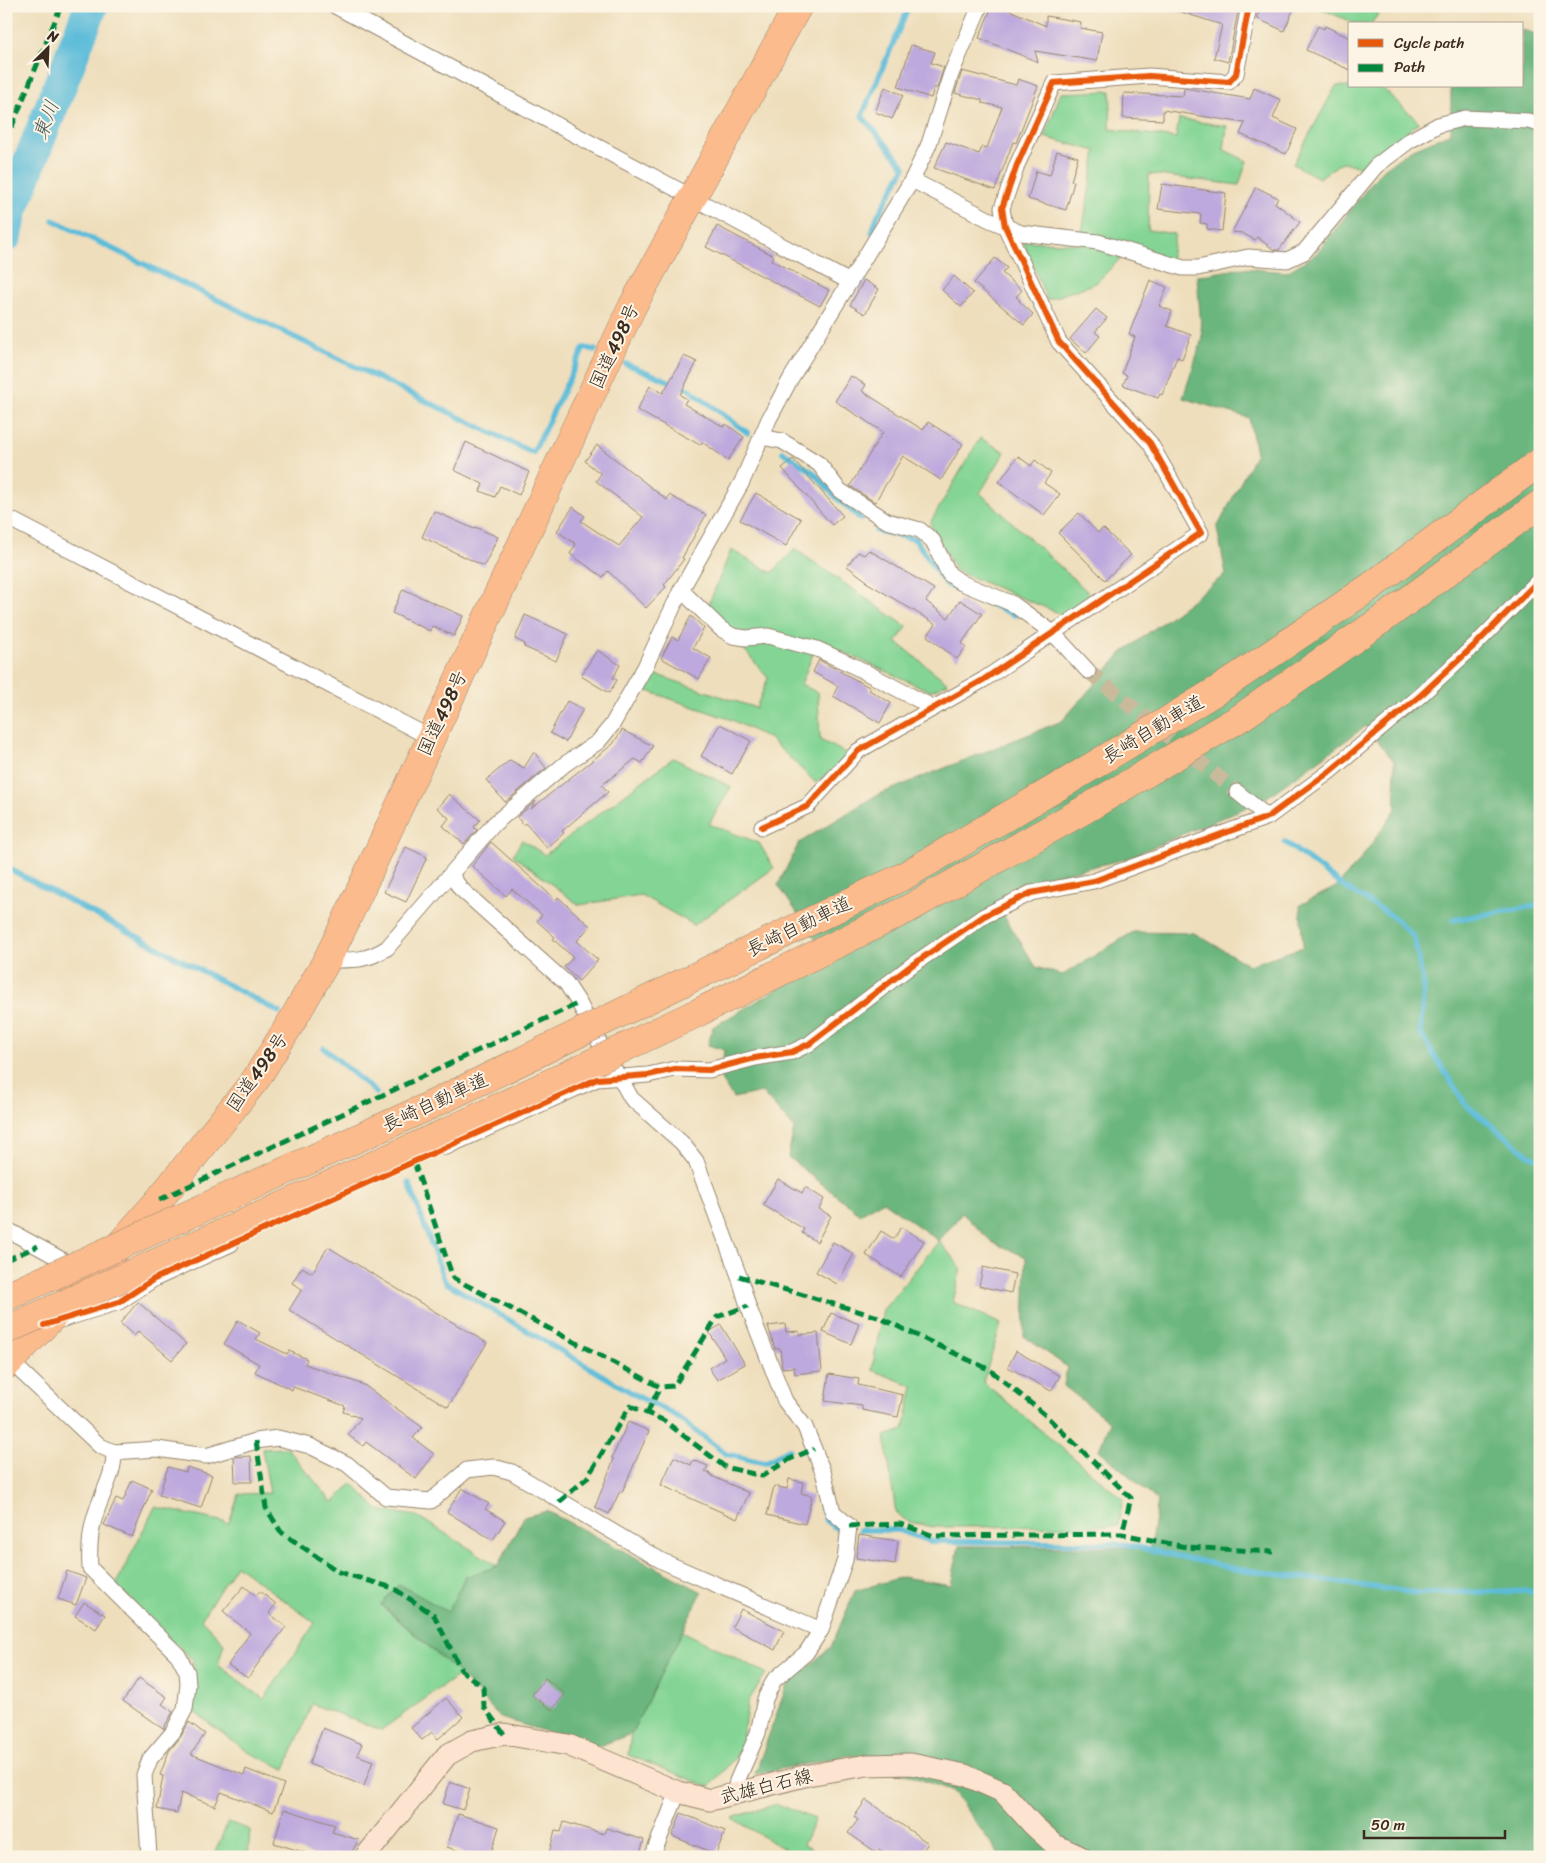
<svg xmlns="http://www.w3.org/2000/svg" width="1546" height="1863" font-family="Sriracha,'Klee One',sans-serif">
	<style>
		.green { fill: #84d595; stroke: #60805a; fill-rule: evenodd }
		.forest { fill: #6bb67e; stroke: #53704e; fill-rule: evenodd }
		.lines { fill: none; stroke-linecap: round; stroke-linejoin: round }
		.stream { stroke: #5bbcd9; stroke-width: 5.5 }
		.river { stroke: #5bbcd9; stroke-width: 34 }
		.building { fill: #bda9dd }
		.street-tunnel { stroke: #caba9c; stroke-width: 15; stroke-dasharray: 15 8; stroke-linecap: butt }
		.street-casing { stroke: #94846d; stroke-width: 17 }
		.secondary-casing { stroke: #94846d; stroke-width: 23 }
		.highway-casing { stroke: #94846d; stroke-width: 29 }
		.street { stroke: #fff; stroke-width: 15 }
		.secondary { stroke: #fde4d1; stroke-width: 21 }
		.highway { stroke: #fbbb8d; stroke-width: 28 }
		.highway-bridge-casing { stroke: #94846d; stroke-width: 29; stroke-linecap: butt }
		.highway-bridge { stroke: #fbbb8d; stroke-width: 28 }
		.quiet { stroke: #00873e; stroke-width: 5; stroke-dasharray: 10 5; stroke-linecap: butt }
		.cycleway-casing { stroke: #fcf5e5; stroke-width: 9 }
		.cycleway { stroke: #e8590c; stroke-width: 6 }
		.labels { text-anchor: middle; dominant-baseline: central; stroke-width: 4; stroke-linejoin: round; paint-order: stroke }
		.street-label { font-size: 19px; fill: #3b2a1e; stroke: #fcf5e5 }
		.water-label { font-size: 20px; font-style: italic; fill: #455656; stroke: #fcf5e5 }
	</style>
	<rect width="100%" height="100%" fill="#fcf5e5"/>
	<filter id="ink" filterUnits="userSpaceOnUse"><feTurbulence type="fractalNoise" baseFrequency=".02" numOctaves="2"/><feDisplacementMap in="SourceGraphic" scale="10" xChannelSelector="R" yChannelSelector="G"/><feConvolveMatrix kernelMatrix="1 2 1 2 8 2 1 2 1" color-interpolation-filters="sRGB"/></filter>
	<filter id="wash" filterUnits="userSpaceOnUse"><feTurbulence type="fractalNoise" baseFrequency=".0096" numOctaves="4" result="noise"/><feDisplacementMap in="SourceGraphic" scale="20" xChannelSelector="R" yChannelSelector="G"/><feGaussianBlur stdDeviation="1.12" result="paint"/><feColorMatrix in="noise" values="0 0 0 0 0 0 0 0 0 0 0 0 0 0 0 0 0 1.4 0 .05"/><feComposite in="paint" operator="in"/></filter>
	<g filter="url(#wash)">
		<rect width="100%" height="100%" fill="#eedebc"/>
		<g class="green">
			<path d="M1315,6H1384L1371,24H1356Z"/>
			<path d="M1336,86L1382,88L1419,122L1365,168L1342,162L1319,178L1293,164Z"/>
			<path d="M1111,91L1110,129L1176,138L1179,119L1227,126L1224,150L1247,161L1239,185L1149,174L1148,230L1175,234L1169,269L1123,256L1096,283L1047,300L1023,241L1080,244L1096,151L1044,137L1061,93Z"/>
			<path d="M980,438L1005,452L980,493L1090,594L1066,616L956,571L930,523Z"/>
			<path d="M795,549L907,627L896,642L948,683L930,691L818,641L801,684L818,693L820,740L850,755L816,783L770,739L732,720L645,690L651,673L756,708L768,678L708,606L731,550L772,573Z"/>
			<path d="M673,758L731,787L709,824L759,843L774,868L694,925L641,895L579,905L513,855L522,840L545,855Z"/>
			<path d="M939,1241L961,1268L953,1302L1001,1324L983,1382L1123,1499L1118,1526L934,1527L909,1522L896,1514L885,1436L904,1430L913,1386L872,1370L883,1310Z"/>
			<path d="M287,1448L333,1503L352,1483L378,1510L417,1516L498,1566L465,1577L448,1613L399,1585L381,1605L460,1674L381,1730L312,1704L285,1769L248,1752L194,1712L193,1660L158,1629L116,1584L155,1507L229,1523L239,1494L270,1493L262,1449ZM236,1565L315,1623L264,1699L218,1665L224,1643L201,1619Z"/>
			<path d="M682,1631L766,1673L748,1702L740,1751L710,1787L628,1755L631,1734Z"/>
			<path d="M777,1804L815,1819L803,1845L826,1857H797L732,1818Z"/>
			<path d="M228,1822L250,1830L248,1857H213Z"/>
		</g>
		<g class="forest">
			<path d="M1522,30L1540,35V1857H1001L953,1791L851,1755L755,1774L787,1685L831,1647L855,1591L902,1577L951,1585L959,1546L1150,1548L1158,1501L1099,1450L1110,1422L1064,1386L1067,1367L1024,1336L1026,1257L992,1242L962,1213L939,1241L883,1201L860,1214L788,1157L794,1128L762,1092L733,1098L721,1080L724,1050L708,1045L713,1027L829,959L778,885L799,843L875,796L1062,721L1122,653L1226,574L1217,528L1256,453L1249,418L1183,398L1202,339L1197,276L1242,268L1287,272L1316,254L1381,171L1409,151L1451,133V86H1522ZM1366,726L1394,761L1396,809L1358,863L1336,887L1300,905L1303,947L1249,965L1194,933L1133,932L1063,975L1036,967L1001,911L1019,884L1125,859L1263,800Z"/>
			<path d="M547,1511L702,1592L631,1734L596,1747L501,1718L460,1674L381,1604L399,1584L448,1612L465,1577L498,1566L524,1517Z"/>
		</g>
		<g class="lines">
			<g class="stream">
				<path d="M53,220L533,453L584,348L595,350"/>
				<path d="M872,232L877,217L905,167L862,116L909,6"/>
				<path d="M626,364L689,389L748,433"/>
				<path d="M783,452L814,473L838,499L861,519"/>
				<path d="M876,531L915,539L946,585L1015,615"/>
				<path d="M1285,842L1344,887L1392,916L1414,937L1424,987L1420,1033L1466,1105L1529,1155L1540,1159"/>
				<path d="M6,867L279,1012"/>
				<path d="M1453,920L1540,905"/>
				<path d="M324,1048L376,1093"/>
				<path d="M409,1183L445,1282L639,1397L672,1413L726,1454L765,1463L789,1449"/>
				<path d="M815,1481L826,1521L842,1532"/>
				<path d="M860,1530H898L929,1541L1124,1544L1231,1568L1417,1593L1540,1591"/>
			</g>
			<path class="river" d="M6,235L11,210L91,6"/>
		</g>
		<g id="blocks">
			<g class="building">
				<path d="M992,6H1000L1046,26V16L1081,22L1080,28L1102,32L1097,61L1035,51L1038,62L979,38Z"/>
				<path d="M1173,6H1239L1228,62L1214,58L1222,25L1172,9Z"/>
				<path d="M1262,6H1295L1284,31L1256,18Z"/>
				<path d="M1318,26L1324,29L1325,26L1350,38V70L1306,50Z"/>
				<path d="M911,45L935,52L931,63L944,67L937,88H934L931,98L898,87Z"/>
				<path d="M962,71L1016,85L1018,79L1038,86L1016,143L1013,142L995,190L934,168L946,142L979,154L982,147L987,148L1002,107L982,103V100L955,93Z"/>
				<path d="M885,87L903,95L892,119L875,112Z"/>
				<path d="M1184,88L1250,99L1254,88L1281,100L1273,118L1297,129L1286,154L1240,134L1245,123L1163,110V120L1123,118L1124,93L1183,96Z"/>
				<path d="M1057,151L1078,157L1071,181L1074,182L1066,210L1028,199L1036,171L1050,175Z"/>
				<path d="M1162,184L1226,193L1222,231L1207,229V224L1200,223L1201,214L1158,209Z"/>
				<path d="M1256,187L1278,198L1275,203L1300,222L1279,250H1274L1257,237L1255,240L1242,233L1232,232Z"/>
				<path d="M717,226L774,256L771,260L829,290L820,306L706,247Z"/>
				<path d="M995,258L1007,268L1002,273L1022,290L1016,297L1020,300L1019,301L1033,314L1024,325L974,283Z"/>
				<path d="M954,276L973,293L961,307L942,290Z"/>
				<path d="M864,280L879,289L865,314L850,305Z"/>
				<path d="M1150,280L1167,287L1159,306L1172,311L1167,326L1191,335L1182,359L1177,357L1162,395L1160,394L1158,398L1123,385L1127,375L1122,373L1135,337L1129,334Z"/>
				<path d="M1096,309L1107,318L1095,332L1100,336L1086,353L1070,339Z"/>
				<path d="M684,356L697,362L680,395L687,399L684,404L724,427L726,424L744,437L728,460L702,442L700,445L637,410L650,386L663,393Z"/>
				<path d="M851,376L866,385L862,391L923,430L928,422L963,444L941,480L903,456L875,502L850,486L883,432L835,401Z"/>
				<path d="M466,442L529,472L519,495L500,486L495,497L480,491L483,484L454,470Z"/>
				<path d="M597,445L667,500L669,495L706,515L682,558L684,559L664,585L666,587L646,608L608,571L603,577L570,554L576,544L557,531L573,507L585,516L581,521L619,546L643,517L596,481L601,474L585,461Z"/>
				<path d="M1018,456L1031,466L1035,460L1051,473L1044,483L1060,494L1044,515L999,482Z"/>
				<path d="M793,459L843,516L832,525L782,468Z"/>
				<path d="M756,493L801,519L786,546L740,520Z"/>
				<path d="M434,511L474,529L475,527L498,537L484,566L422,537Z"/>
				<path d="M1079,513L1098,533L1103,528L1131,555L1105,580L1058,533Z"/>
				<path d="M869,550L934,589L926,601L948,618L960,600L982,614L962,643L966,647L957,659L927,636L936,624L866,582L867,581L847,566L858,552L864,555Z"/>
				<path d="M403,589L463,616L454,636L432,626L430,631L392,613Z"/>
				<path d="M525,615L568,634L556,661L524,647L525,644L515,639Z"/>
				<path d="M691,616L704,628L693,648L711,658L699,679L661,658L672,637L678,640Z"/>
				<path d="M597,650L620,665L613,678L617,680L609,693L581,676Z"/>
				<path d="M819,660L871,688L869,690L891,703L880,723L833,696L838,686L813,672Z"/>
				<path d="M567,701L583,709L566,742L550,733Z"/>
				<path d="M720,724L751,741L732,774L701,756Z"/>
				<path d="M622,730L653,746L642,763L635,759L602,785L608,792L562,831L564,833L547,848L525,823L523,825L517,817L536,801L531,809L613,744Z"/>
				<path d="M534,752L546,768L505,802L486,780L510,760L524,768Z"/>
				<path d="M449,794L480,820L474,827L477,830L464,844L443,826L449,818L437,808Z"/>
				<path d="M491,842L556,900L558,897L590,926L577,941L598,960L579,981L564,967L573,957L553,939L555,937L537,921L542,915L512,889L506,896L472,866Z"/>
				<path d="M406,847L427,857L406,902L384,892Z"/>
				<path d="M778,1179L802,1193L805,1187L824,1199L819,1209L831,1216L817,1242L802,1233L804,1229L763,1205Z"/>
				<path d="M901,1227L924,1241L901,1277L866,1255L881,1231L894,1239Z"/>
				<path d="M833,1242L854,1254L837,1284L816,1272Z"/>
				<path d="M328,1247L487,1343L448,1407L289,1310L302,1289L292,1283L302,1267L312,1273Z"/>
				<path d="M983,1267L1015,1274L1011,1293L979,1286Z"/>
				<path d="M138,1302L186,1344L172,1360L138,1331L134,1336L120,1323Z"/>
				<path d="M831,1313L859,1324L851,1344L823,1332Z"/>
				<path d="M238,1320L260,1333L256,1339L287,1354L289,1351L307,1359L305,1364L364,1385L422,1427L413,1438L434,1454L416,1479L366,1442L363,1446L348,1435L361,1418L343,1412L345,1406L293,1387L292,1390L255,1372L259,1364L224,1344Z"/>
				<path d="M785,1324L786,1332L799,1331V1335L818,1333L822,1371L795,1374L794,1367L782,1368L780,1348L775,1349L768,1326Z"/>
				<path d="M721,1325L745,1364L717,1380L709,1368L725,1358L709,1332Z"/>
				<path d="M1016,1351L1060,1376L1051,1391L1008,1367Z"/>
				<path d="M829,1374L859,1379L858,1385L903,1395L898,1417L862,1410V1406L825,1401Z"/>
				<path d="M628,1422L649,1431L622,1492L620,1491L609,1514L595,1507L614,1459L612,1458Z"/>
				<path d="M251,1456L252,1482H235L234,1457Z"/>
				<path d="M674,1457L691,1465L693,1460L708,1466L705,1471L712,1475V1476L749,1493L737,1519L661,1485Z"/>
				<path d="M168,1467L186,1472L187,1467L212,1475L201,1508L159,1495Z"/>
				<path d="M789,1479L803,1482L801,1493L812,1496L805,1524L767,1515L774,1486L787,1489Z"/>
				<path d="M132,1480L152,1489L132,1537L104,1525L116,1498L123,1501Z"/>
				<path d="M462,1488L489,1504L485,1509L505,1521L493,1540L447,1512Z"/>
				<path d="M859,1535L898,1541L895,1564L856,1558Z"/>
				<path d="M67,1571L86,1578L76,1605L58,1599Z"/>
				<path d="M244,1586L256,1596L260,1591L276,1604L269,1613L286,1627L266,1652L248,1678L228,1665L250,1633L223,1611Z"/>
				<path d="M84,1602L105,1615L96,1629L75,1616Z"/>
				<path d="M741,1609L784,1631L775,1650L732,1627Z"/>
				<path d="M139,1678L167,1697L162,1704L173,1712L163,1729L123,1701Z"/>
				<path d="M545,1678L565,1694L552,1710L532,1695Z"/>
				<path d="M446,1698L463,1717L438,1739L432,1732L422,1740L411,1728Z"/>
				<path d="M189,1722L205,1734L191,1754L244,1775L246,1769L284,1784L273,1812L221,1792L215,1806L181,1793L177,1813L157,1809L163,1776L160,1775L169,1751L180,1738Z"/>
				<path d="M323,1728L362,1744L357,1755L373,1761L364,1786L309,1764Z"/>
				<path d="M450,1782L470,1789L463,1810L443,1804Z"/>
				<path d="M866,1800L928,1843L919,1857H890L879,1849L876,1852L848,1833L858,1820L854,1817Z"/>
				<path d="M284,1809L335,1825L332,1832L359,1840L349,1857H319L274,1843Z"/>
				<path d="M681,1813L725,1831L716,1854L672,1836Z"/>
				<path d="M458,1814L499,1827L490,1857H477L447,1847Z"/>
				<path d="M564,1822L604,1834L606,1828L644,1840L639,1857H548L555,1831L561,1832Z"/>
			</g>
		</g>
	</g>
	<g filter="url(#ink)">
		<use href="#blocks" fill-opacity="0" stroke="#94846d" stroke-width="1"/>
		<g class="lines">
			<path class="street-tunnel" d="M1088,671L1237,792"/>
			<g class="street-casing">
				<g id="street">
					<path d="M335,6L850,282"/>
					<path d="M912,180L988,219L1021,233L1098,242L1183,268H1198L1248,257L1287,260L1304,252L1376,166L1409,141L1438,125L1465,118L1528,121L1540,124"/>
					<path d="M761,437L782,441L819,464L839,490L887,521L920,530L933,541L949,574L962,583L1013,604L1053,633L1088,671"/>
					<path d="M6,517L431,738"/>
					<path d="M681,590L721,629L733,636L746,638L768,636L817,649L852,665L932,707"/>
					<path d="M1237,792L1268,817"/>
					<path d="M762,827L808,806L858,751L983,680L1201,533L1150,443L1059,342L1005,226L1002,208L1017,165L1054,83L1149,76L1229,82L1236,74L1249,6"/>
					<path d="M451,875L461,889L566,983L579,1003L612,1067L619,1076L631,1098L682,1143L696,1161L739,1276L748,1306L785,1401L805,1427L814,1449L824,1475L833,1512L849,1526L845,1560L821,1630L806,1653L774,1680L765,1699L758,1733L737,1781L735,1794"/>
					<path d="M327,960C351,960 365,962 387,948L494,824L565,764L598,742L612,725L645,667L681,590L742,482L769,419L791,378L912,180L929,144L951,74L980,6"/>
					<path d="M446,1147L597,1079L648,1075L675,1069L709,1070L755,1058L792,1052L809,1044L912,965L984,916L1031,893L1094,881L1268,817L1329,772L1421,695L1478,642L1540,579"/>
					<path d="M6,1229L75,1267"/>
					<path d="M54,1322L119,1302L154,1279L231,1244"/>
					<path d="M10,1361L100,1446L114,1452C115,1473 102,1493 96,1513C90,1530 89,1550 90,1568L178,1655L187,1672L188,1685L185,1709L173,1732L150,1759L144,1775L149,1857"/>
					<path d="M114,1452L157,1449L206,1456L256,1441L278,1438L310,1446L347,1464L386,1497L431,1501L467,1470L493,1467L512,1472L662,1561L821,1630"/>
					<path d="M652,1857L678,1792"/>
				</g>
			</g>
			<g class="secondary-casing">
				<path id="secondary" d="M365,1857L447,1755L472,1741L504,1734L568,1745L678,1792L710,1800L808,1775L867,1765L911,1764L965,1775L1003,1792L1033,1825L1055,1845L1081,1857"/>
			</g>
			<g class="highway-casing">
				<g id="highway">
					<path d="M682,983L904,876L1068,781L1221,688L1370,587L1540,462"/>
					<path d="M697,1013L906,910L1084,810L1240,718L1387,616L1540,504"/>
					<path d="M6,1365L92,1276L159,1200L256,1079L292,1021L327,960L344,925L632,307L798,6"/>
				</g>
			</g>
			<use href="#street" class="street"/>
			<use href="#secondary" class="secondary"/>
			<use href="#highway" class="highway"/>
			<g class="highway-bridge-casing">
				<g id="highway-bridge">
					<path d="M6,1297L427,1107L682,983"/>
					<path d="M6,1330L447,1132L697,1013"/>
				</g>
			</g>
			<use href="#highway-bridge" class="highway-bridge"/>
			<g class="quiet">
				<path d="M6,141L61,6"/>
				<path d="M414,1162L453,1278L660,1387L674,1386L717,1317L748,1306"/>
				<path d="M159,1200L579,1003"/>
				<path d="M6,1260L38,1246"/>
				<path d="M739,1276L878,1317L990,1370L1044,1414L1131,1498L1122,1534"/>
				<path d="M6,1360L10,1361"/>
				<path d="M647,1413L660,1387"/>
				<path d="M256,1441L266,1508L281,1532L339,1572L393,1588L434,1615L461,1670L483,1687L484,1707L504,1734"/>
				<path d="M559,1502L587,1478L630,1406L663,1420L725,1467L762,1476L790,1459L814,1449"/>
				<path d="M849,1526L900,1524L934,1536L1122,1534L1186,1547L1273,1552"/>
			</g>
			<g class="cycleway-casing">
				<g id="cycleway">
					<path d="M762,827L808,806L858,751L983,680L1201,533L1150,443L1059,342L1005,226L1002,208L1017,165L1054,83L1149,76L1229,82L1236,74L1249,6"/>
					<path d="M44,1325L119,1302L154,1279L597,1079L648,1075L675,1069L709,1070L755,1058L792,1052L809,1044L912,965L984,916L1031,893L1094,881L1268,817L1329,772L1421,695L1478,642L1540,579"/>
				</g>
			</g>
			<use href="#cycleway" class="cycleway"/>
		</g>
	</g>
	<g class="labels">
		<g class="street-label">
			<text transform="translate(614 346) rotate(-65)">国道498号</text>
			<text transform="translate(442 713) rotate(-65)">国道498号</text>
			<text transform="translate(1153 729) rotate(-31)">長崎自動車道</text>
			<text transform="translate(799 926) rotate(-26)">長崎自動車道</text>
			<text transform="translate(257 1072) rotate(-55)">国道498号</text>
			<text transform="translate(435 1102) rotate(-25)">長崎自動車道</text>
			<text transform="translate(766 1786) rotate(-14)">武雄白石線</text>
		</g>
		<g class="water-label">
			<text transform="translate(46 120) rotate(-69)">東川</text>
		</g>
	</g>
	<rect width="1546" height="1863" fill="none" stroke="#fcf5e5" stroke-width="25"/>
	<rect x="1348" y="22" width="175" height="65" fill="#fcf5e5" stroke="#afa495"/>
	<rect x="1358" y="39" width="25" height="8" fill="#e8590c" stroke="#afa495"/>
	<text x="1394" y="48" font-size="15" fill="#3b2a1e">Cycle path</text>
	<rect x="1358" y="64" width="25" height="8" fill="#00873e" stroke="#afa495"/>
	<text x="1394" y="72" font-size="15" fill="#3b2a1e">Path</text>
	<g transform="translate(48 48) rotate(24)" stroke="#fcf5e5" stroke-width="4" paint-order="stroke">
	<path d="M0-4L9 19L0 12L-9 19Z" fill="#3b2a1e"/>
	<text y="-8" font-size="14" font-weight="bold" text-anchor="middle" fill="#3b2a1e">N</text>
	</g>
	<path d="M1364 1830v8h141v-8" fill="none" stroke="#3b2a1e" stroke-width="2.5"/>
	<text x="1371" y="1830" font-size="15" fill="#3b2a1e" stroke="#fcf5e5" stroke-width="4" paint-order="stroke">50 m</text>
</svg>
